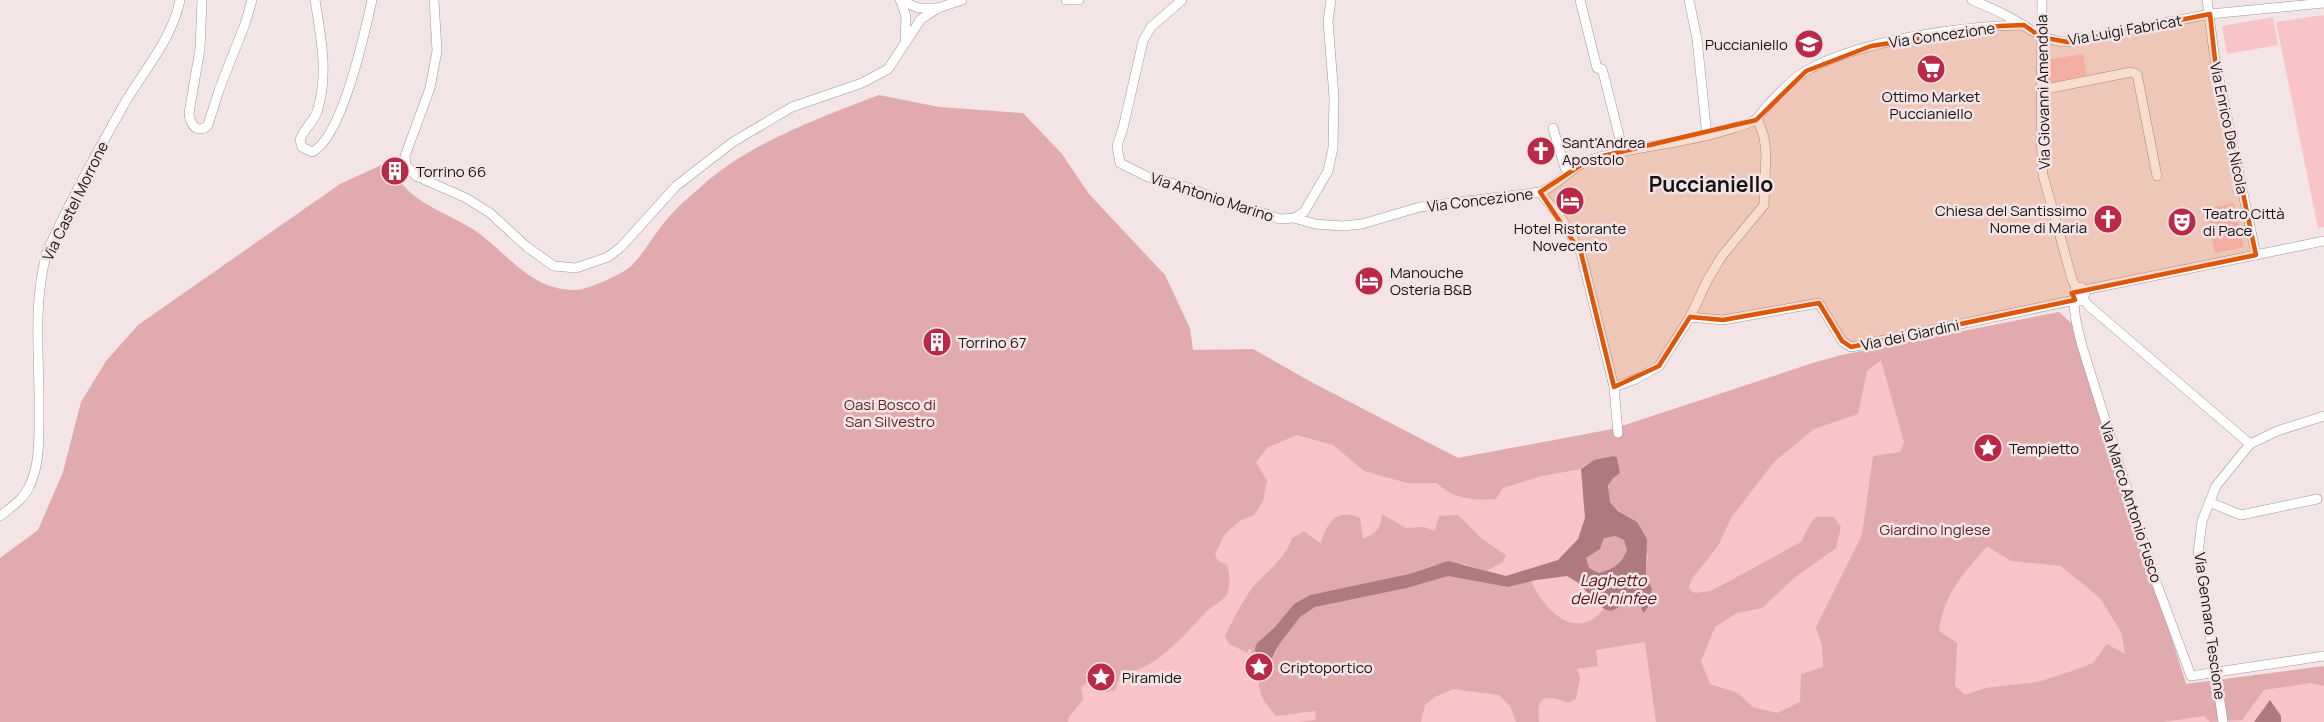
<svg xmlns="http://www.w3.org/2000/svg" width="2324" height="722" font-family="Manrope,sans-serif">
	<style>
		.green { fill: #f9c4c7 }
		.forest { fill: #e1aaad; fill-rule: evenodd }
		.water { fill: #ae7a7d; fill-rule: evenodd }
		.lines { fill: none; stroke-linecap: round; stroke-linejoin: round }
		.minor-casing { stroke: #a39595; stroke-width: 10 }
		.minor { stroke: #fff; stroke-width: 9 }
		.marked { fill: #de560c; fill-opacity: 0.2; stroke: #de560c; stroke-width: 4.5; stroke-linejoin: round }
		.labels { text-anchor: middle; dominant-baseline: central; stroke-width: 5; stroke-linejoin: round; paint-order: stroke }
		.street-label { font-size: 15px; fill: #181313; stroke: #f3e4e5 }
		.poi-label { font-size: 15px; fill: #181313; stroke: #f3e4e5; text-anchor: start }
		.park-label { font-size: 15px; fill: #64222b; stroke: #f3e4e5 }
		.water-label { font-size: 16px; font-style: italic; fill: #53121e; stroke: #f3e4e5 }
		.district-label { font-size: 21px; font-weight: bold; fill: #181313; stroke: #f3e4e5 }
	</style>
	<rect width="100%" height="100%" fill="#f3e4e5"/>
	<g class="green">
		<path d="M2324,15V227L2318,228L2276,22Z"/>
		<path d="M2273,17L2278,45L2227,54L2222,26Z"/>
		<path d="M2083,54L2087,75L2046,84V60Z"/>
		<path d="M2234,203L2244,247L2215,253L2205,209Z"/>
		<path d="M2059,312L2073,325L2186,684L2324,667V722H940L1253,349L1311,382L1458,458L1613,429L1813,363L1842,355Z"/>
	</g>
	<g class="forest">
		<path d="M879,95L939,107L1023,113L1062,154L1089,194L1165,275L1190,328L1193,350L1253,349L1311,382L1458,458L1613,429L1813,363L1842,355L2059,312L2073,325L2186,684L2324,666V686L2310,683L2264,690L2242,720L2210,722L2204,716L2163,722H1656L1645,642L1596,650L1598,666L1577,669L1580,678L1576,699L1568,703C1548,695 1535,694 1539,722H1516L1510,706L1499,695L1453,689L1435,697L1425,705L1421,722H1297L1316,720L1315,711L1276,716C1269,708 1262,700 1260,690C1258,683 1260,676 1257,669H1267V665H1261L1253,661L1251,649L1248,650V653L1229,644L1225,636C1232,622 1239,607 1248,594C1263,572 1283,564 1292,538L1304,531L1321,544C1326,523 1337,507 1360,518L1363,539C1376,533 1381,529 1382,514L1406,528L1424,527L1435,531L1439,516L1458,515L1483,540L1506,555L1503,562L1486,571L1464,564L1434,565L1409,574L1310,595L1294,604L1274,628L1257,643L1255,648L1262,661C1270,660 1277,655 1278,646L1300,617L1315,607L1407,588L1448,576L1508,587L1531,581C1544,610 1576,643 1604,609L1611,611L1632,600L1639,603L1642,613L1652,589L1646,574L1648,556L1637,522C1596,498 1608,497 1617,458L1584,465L1581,469L1542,476L1503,488L1496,499C1475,501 1452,499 1437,483H1407L1364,471L1333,445L1297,435L1268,447L1256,462L1267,481L1263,501L1254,515L1241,520L1225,534L1215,554L1218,561L1227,565C1230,574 1231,587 1226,596C1222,601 1213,606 1208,610C1184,635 1156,670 1120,675L1115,691L1106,692L1092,679L1081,687L1083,700L1069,717L1068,722H0V558L38,530L63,472L81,402L106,361L138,325L340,184L390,161C402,200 438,208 471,228C506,250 528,290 574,290C588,290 617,276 629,268C642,257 656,231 668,218C679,205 693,194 705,183C754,141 819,118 879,95ZM1881,360L1904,442L1900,452L1873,456L1862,535L1816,627L1822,645L1823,667L1801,674L1800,702L1777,713L1753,707L1738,693L1710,684L1701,661L1715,627L1737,613L1762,608L1794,578L1836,548L1841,527L1834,517H1816L1810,524L1801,542L1711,591L1695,593L1689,589L1691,580L1718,546L1731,518L1774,462L1814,429L1858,414L1867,371ZM1987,546L2011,561L2061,566L2100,598L2121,632L2125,654L2107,644L2093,663L2075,670L2038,682L1985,688L1965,695L1955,686L1957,643L1939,631C1944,593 1964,573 1987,546Z"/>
		<path d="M1615,536L1624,540L1628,550C1621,565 1614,568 1599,573L1588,568L1586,558L1600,549L1604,537Z"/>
	</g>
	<g class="water">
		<path d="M1614,456L1617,458L1620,473L1613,478L1608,486L1610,502L1618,511L1637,522L1647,539L1646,574L1652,589L1648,607L1643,613L1639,603L1632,601L1611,611L1604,609L1577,582L1567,576L1536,580L1508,587L1448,576L1407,588L1315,607L1300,617L1278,646L1272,658L1262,661L1256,659L1255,648L1257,643L1274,628L1294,604L1310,595L1409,574L1448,561L1506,576L1558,560L1578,539L1585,518L1581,469L1594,460ZM1615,536L1624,540L1627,550C1621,565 1614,568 1599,573L1589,568L1586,558L1600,549L1604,538Z"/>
		<path d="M2270,700L2281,716V722H2254Z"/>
	</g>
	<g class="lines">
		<g class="minor-casing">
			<g id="minor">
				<path d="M202,0L200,49L189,113C190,125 198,135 208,125L219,90L245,24L252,0"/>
				<path d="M315,0C321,38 329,74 317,112C313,122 304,129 300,140L302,147L312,152C342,138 365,32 372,0"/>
				<path d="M434,0L437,51L430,88L405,156L406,165L416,176L466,198L490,213L527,247L554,266L576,268L608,257L621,247L676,186L733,142L792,107L862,83L888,69L921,19L938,8L962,0"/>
				<path d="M900,0L918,8H938"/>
				<path d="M1066,0H1079"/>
				<path d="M1182,0L1151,27L1143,41L1123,128L1117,146L1120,163L1148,177L1186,187L1248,211L1263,213L1280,219L1294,218L1304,212L1328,171L1333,148L1334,97L1328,21L1331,0"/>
				<path d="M1580,0L1597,68L1602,69L1605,80L1623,151"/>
				<path d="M1689,0L1697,39L1707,136"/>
				<path d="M1972,0C1984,5 1996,10 2007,16C2028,27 2044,42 2068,42L2210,14L2324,3"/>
				<path d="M2042,0L2041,136L2043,175L2072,279L2076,288"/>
				<path d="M2207,0L2215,60L2256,255"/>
				<path d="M901,1L906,17L905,43"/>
				<path d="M2041,90L2131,72L2137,74L2157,176"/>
				<path d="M1553,128L1565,168L1576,165"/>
				<path d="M1540,192L1563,221L1581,253L1614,387L1636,379L1659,366L1690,317L1723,320L1819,303L1842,341L1851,347L2075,300L2079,301L2085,294L2081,287L2075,290C2072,309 2077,326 2082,346L2156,582L2191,676L2324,656"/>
				<path d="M1294,218L1315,224L1342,226L1362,224L1420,207L1540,192C1560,185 1572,165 1593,159C1637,146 1684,144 1727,130C1736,127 1746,125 1753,121C1758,119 1760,115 1763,111C1775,97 1790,80 1806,71C1860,40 1962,26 2024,25"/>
				<path d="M2084,290L2324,241"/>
				<path d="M2083,299L2089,306L2250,444"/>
				<path d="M1690,317L1708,279L1722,256L1764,205L1766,153L1764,137L1757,118"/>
				<path d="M1614,387L1618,433"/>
				<path d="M2209,502L2241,515L2317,499"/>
				<path d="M0,516C11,507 23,500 29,487C40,465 39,438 39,414C40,360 32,305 47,252C70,201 98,150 126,101C145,69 173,37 180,0"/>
				<path d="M2223,722L2198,553L2202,521L2216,486L2250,444L2277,431L2324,416"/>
			</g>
		</g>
		<use href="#minor" class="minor"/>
	</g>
	<path class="marked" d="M2210,14L2215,60L2256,255L2072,293L2075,300L1851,347L1842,341L1819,303L1723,320L1690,317L1659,366L1614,387L1581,253L1540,192L1590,159L1756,120L1806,71L1871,46L1999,26L2024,25L2041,37L2068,42Z"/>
	<defs>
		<g id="school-disc" transform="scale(1.5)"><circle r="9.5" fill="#ba2947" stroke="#f3e4e5"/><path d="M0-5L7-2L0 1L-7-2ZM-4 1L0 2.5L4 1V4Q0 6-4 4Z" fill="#fff"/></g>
		<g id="supermarket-disc" transform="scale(1.5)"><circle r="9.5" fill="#ba2947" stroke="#f3e4e5"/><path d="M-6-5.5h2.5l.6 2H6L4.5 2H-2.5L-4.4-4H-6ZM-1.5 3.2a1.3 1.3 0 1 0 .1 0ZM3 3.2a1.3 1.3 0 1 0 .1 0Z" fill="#fff"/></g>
		<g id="church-disc" transform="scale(1.5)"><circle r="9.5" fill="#ba2947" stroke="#f3e4e5"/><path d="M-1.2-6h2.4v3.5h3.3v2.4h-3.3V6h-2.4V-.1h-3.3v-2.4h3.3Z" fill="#fff"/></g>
		<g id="building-disc" transform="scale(1.5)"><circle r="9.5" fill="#ba2947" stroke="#f3e4e5"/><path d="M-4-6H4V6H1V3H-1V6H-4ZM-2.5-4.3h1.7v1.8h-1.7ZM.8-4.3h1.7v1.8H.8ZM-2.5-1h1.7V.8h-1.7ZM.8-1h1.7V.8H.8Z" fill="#fff"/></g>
		<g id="hotel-disc" transform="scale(1.5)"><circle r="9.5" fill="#ba2947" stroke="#f3e4e5"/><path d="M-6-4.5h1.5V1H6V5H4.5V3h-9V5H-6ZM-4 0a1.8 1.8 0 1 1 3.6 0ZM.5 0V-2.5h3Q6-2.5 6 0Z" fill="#fff"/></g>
		<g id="theatre-disc" transform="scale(1.5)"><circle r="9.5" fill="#ba2947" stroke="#f3e4e5"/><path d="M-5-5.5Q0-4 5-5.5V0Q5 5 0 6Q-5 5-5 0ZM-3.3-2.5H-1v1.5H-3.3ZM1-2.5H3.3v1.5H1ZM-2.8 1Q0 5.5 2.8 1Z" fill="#fff"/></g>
		<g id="sight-disc" transform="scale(1.5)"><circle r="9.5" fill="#ba2947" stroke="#f3e4e5"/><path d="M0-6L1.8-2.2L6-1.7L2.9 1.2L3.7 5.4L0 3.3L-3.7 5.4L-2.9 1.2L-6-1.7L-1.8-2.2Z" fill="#fff"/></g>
	</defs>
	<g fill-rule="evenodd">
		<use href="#school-disc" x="1809" y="44"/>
		<use href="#supermarket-disc" x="1931" y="69"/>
		<use href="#church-disc" x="1541" y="151"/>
		<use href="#building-disc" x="395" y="171"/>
		<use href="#hotel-disc" x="1570" y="201"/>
		<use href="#church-disc" x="2108" y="219"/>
		<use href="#theatre-disc" x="2182" y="222"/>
		<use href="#hotel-disc" x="1369" y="281"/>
		<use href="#building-disc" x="937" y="342"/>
		<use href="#sight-disc" x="1988" y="448"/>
		<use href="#sight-disc" x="1259" y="667"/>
		<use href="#sight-disc" x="1101" y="677"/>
	</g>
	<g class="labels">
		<g class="street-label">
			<text transform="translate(2125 30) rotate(-10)">Via Luigi Fabricat</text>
			<text transform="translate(1942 35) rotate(-8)">Via Concezione</text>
			<text transform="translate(2043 92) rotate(-91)">Via Giovanni Amendola</text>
			<text transform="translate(2229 128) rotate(78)">Via Enrico De Nicola</text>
			<text transform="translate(1212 197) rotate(18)">Via Antonio Marino</text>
			<text transform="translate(1480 200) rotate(-7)">Via Concezione</text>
			<text transform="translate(75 201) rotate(-64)">Via Castel Morrone</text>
			<text transform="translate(1910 335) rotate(-12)">Via dei Giardini</text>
			<text transform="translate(2131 502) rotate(72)">Via Marco Antonio Fusco</text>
			<text transform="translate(2210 626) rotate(82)">Via Gennaro Tescione</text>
		</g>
		<g class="poi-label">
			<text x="1788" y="44" text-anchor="end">Puccianiello</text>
			<text x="1931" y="96" text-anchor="middle">Ottimo Market<tspan x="1931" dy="17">Puccianiello</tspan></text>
			<text x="1562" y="142">Sant'Andrea<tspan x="1562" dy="17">Apostolo</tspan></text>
			<text x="416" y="171">Torrino 66</text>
			<text x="2087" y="210" text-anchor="end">Chiesa del Santissimo<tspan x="2087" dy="17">Nome di Maria</tspan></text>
			<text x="2203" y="213">Teatro Città<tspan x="2203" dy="17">di Pace</tspan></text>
			<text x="1570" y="228" text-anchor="middle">Hotel Ristorante<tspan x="1570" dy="17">Novecento</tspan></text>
			<text x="1390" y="272">Manouche<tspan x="1390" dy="17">Osteria B&amp;B</tspan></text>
			<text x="958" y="342">Torrino 67</text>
			<text x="2009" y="448">Tempietto</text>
			<text x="1280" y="667">Criptoportico</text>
			<text x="1122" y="677">Piramide</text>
		</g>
		<g class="park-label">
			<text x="890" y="404">Oasi Bosco di<tspan x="890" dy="17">San Silvestro</tspan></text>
			<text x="1935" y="529">Giardino Inglese</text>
		</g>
		<g class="water-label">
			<text x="1613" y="580">Laghetto<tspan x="1613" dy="18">delle ninfee</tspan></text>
		</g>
		<g class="district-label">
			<text x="1711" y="184">Puccianiello</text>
		</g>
	</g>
</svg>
